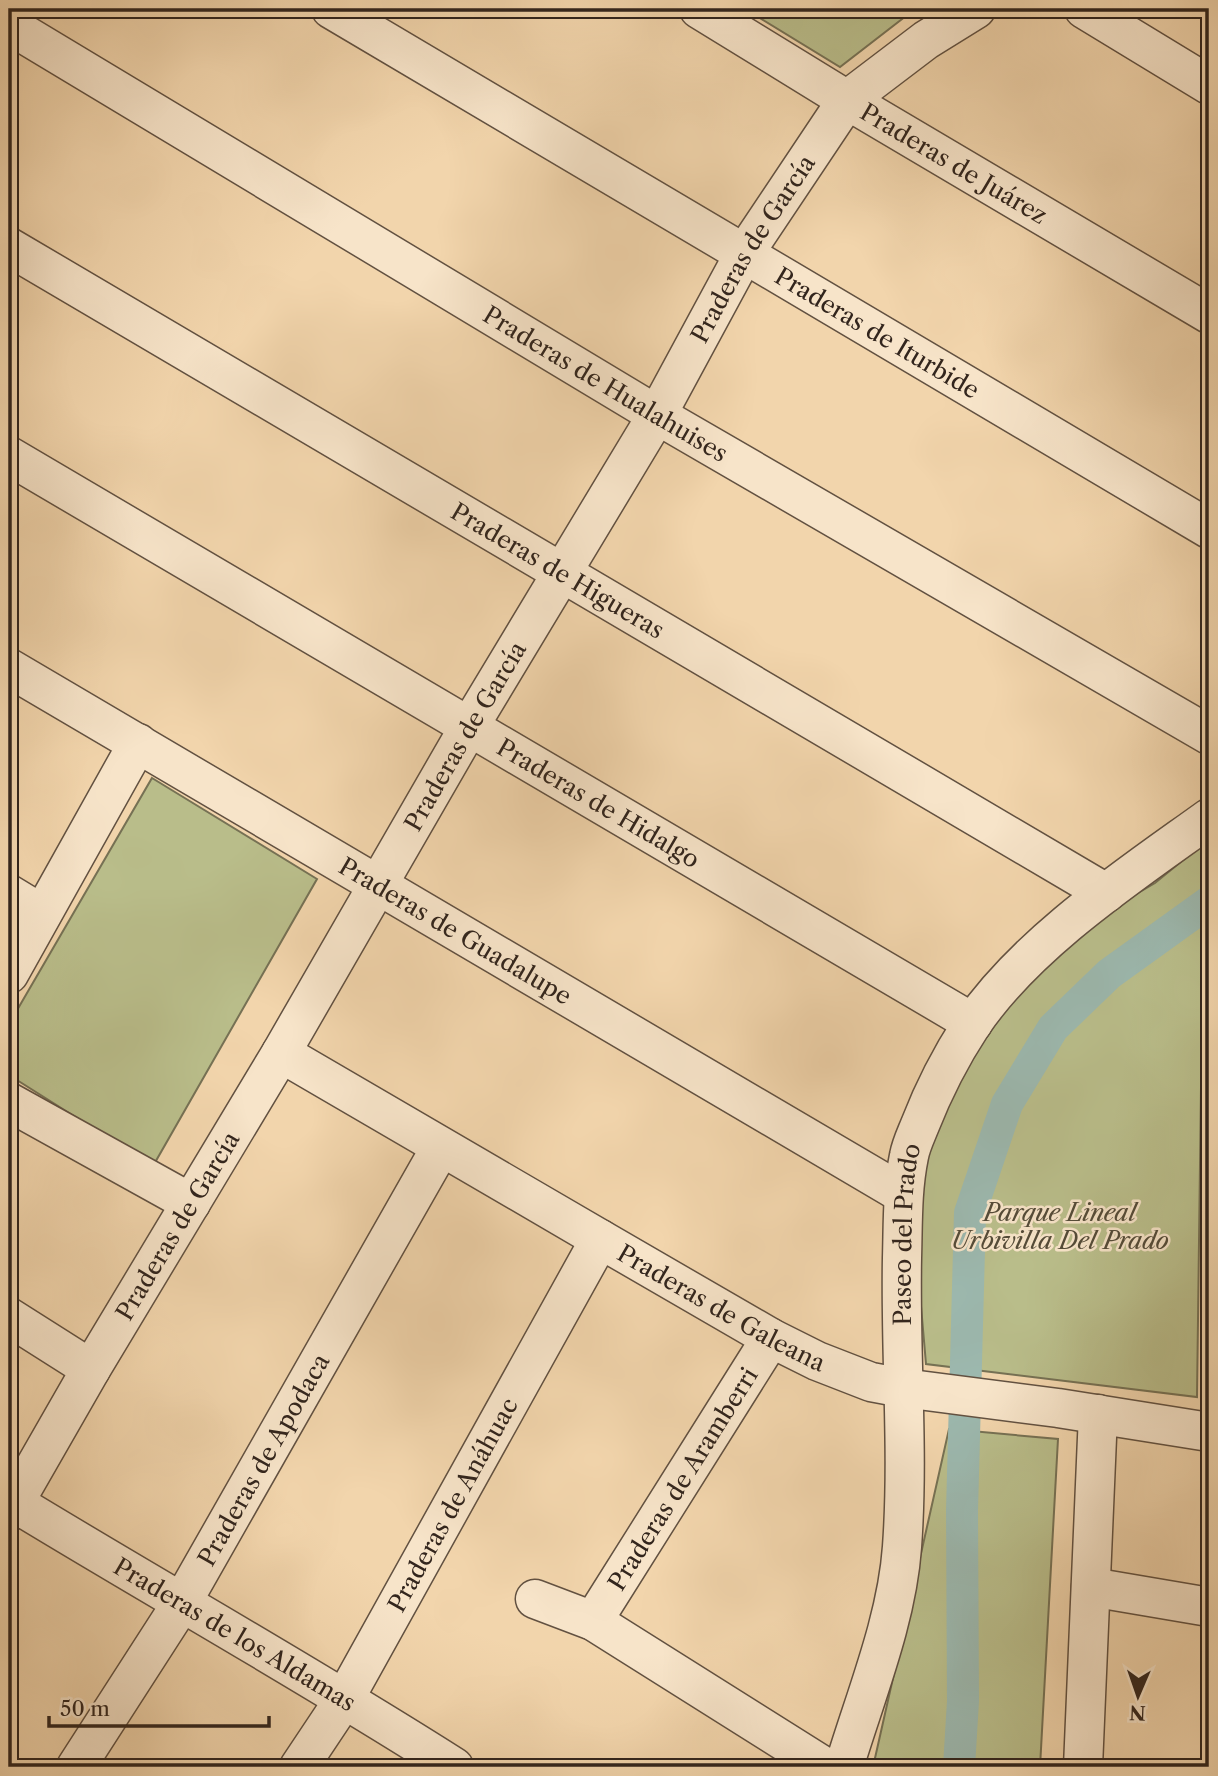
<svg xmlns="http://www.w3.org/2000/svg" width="1218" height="1776" font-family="'Libre Caslon Text',serif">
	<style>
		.green { fill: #b9bd8a; stroke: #767154; stroke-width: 2 }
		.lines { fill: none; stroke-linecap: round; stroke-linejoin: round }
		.canal { stroke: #9cb8ae; stroke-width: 32 }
		.minor-casing { stroke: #625141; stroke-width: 41 }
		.minor { stroke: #f7e4c9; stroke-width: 38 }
		.labels { text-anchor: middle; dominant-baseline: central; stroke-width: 5; stroke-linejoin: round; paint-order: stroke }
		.street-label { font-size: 24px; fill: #32251d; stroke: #f7e4c9 }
		.park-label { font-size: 24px; font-style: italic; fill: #544b38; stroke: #f7e4c9 }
	</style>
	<rect width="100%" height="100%" fill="#f2d5ac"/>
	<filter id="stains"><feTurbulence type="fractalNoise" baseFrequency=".00286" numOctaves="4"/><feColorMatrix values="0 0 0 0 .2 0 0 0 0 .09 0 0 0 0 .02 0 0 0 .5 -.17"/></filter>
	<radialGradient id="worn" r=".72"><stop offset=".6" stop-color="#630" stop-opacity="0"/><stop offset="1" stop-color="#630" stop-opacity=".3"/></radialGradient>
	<g class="green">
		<path d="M745,9H915L840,67Z"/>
		<path d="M152,778L317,879L153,1166L9,1075V1024Z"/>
		<path d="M1209,839V983L1202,1011L1197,1397L926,1364L917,1260L925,1167L939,1106L1029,975L1099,916L1155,883Z"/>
		<path d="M949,1429L1058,1439L1040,1767H873Z"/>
	</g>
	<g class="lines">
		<path class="canal" d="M959,1767L963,1701L962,1511L970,1213L1007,1104L1053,1028L1109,974L1209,902"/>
		<g class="minor-casing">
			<g id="minor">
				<path id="s1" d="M331,9L1209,529"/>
				<path id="s2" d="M699,9L847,100L1209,314"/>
				<path d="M1084,9L1209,85"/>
				<path id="s3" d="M9,25L657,415L1209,735"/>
				<path id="s4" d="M9,247L1106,893"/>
				<path id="s5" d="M9,456L973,1023"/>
				<path id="s6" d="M9,668L903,1194"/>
				<path d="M9,894L42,914"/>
				<path d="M9,974L138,743"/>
				<path id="s7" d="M281,1053L600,1239L771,1338L817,1361L871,1382L903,1388L1058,1408L1209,1432"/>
				<path d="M9,1102L191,1203"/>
				<path d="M9,1317L91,1369"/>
				<path id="s8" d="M15,1503C161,1592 310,1675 454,1767"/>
				<path id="s9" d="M9,1512L91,1369L281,1053L469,727L657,415L744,254L847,100L926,40L976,9"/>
				<path d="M1091,1587L1209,1607"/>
				<path d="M535,1599L593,1621L825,1767"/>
				<path id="s10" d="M593,1621L771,1338"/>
				<path id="s11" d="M76,1767L181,1604L441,1147"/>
				<path id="s12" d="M299,1767L345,1698L600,1239"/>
				<path id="s13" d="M844,1767C865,1697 897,1620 902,1547C909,1451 900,1354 902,1258C903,1224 902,1190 909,1156C911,1145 916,1135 920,1125C934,1089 951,1056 972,1024C1028,942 1130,875 1209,818"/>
				<path d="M1083,1767L1098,1414"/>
			</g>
		</g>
		<use href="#minor" class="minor"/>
	</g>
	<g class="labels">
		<g class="street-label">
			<text stroke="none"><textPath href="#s2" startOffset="298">Praderas de Juárez</textPath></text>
			<text stroke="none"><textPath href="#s9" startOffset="1466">Praderas de García</textPath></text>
			<text stroke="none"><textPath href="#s1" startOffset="635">Praderas de Iturbide</textPath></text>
			<text stroke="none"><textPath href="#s3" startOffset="696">Praderas de Hualahuises</textPath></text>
			<text stroke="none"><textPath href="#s4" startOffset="637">Praderas de Higueras</textPath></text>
			<text stroke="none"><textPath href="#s9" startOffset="900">Praderas de García</textPath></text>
			<text stroke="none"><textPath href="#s5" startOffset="684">Praderas de Hidalgo</textPath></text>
			<text stroke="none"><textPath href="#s6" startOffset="518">Praderas de Guadalupe</textPath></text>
			<text stroke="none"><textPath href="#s9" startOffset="332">Praderas de García</textPath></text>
			<text stroke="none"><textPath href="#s13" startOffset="541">Paseo del Prado</textPath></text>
			<text stroke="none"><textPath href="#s7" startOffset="509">Praderas de Galeana</textPath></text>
			<text stroke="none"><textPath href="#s11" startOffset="360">Praderas de Apodaca</textPath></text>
			<text stroke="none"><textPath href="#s10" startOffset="168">Praderas de Aramberri</textPath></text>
			<text stroke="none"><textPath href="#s12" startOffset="304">Praderas de Anáhuac</textPath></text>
			<text stroke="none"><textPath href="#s8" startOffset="256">Praderas de los Aldamas</textPath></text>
		</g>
		<g class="park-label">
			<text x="1060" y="1212">Parque Lineal<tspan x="1060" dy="28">Urbivilla Del Prado</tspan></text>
		</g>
	</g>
	<rect width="1218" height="1776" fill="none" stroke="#f2d5ac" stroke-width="35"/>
	<rect x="10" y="10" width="1197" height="1755" fill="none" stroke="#32251d" stroke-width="3.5"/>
	<rect x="18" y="18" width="1183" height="1741" fill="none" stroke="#32251d" stroke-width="2"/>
	<g transform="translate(1138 1696) rotate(182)" stroke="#f7e4c9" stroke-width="5" paint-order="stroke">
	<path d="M0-5L12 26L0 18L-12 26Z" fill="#32251d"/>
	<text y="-10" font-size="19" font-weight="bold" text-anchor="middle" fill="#32251d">N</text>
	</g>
	<path d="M49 1716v10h220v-10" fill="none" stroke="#32251d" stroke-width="3.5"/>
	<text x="60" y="1716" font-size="21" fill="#32251d" stroke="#f7e4c9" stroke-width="5" paint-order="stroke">50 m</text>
	<rect width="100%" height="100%" filter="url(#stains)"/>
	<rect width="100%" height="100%" fill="url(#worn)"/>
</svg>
